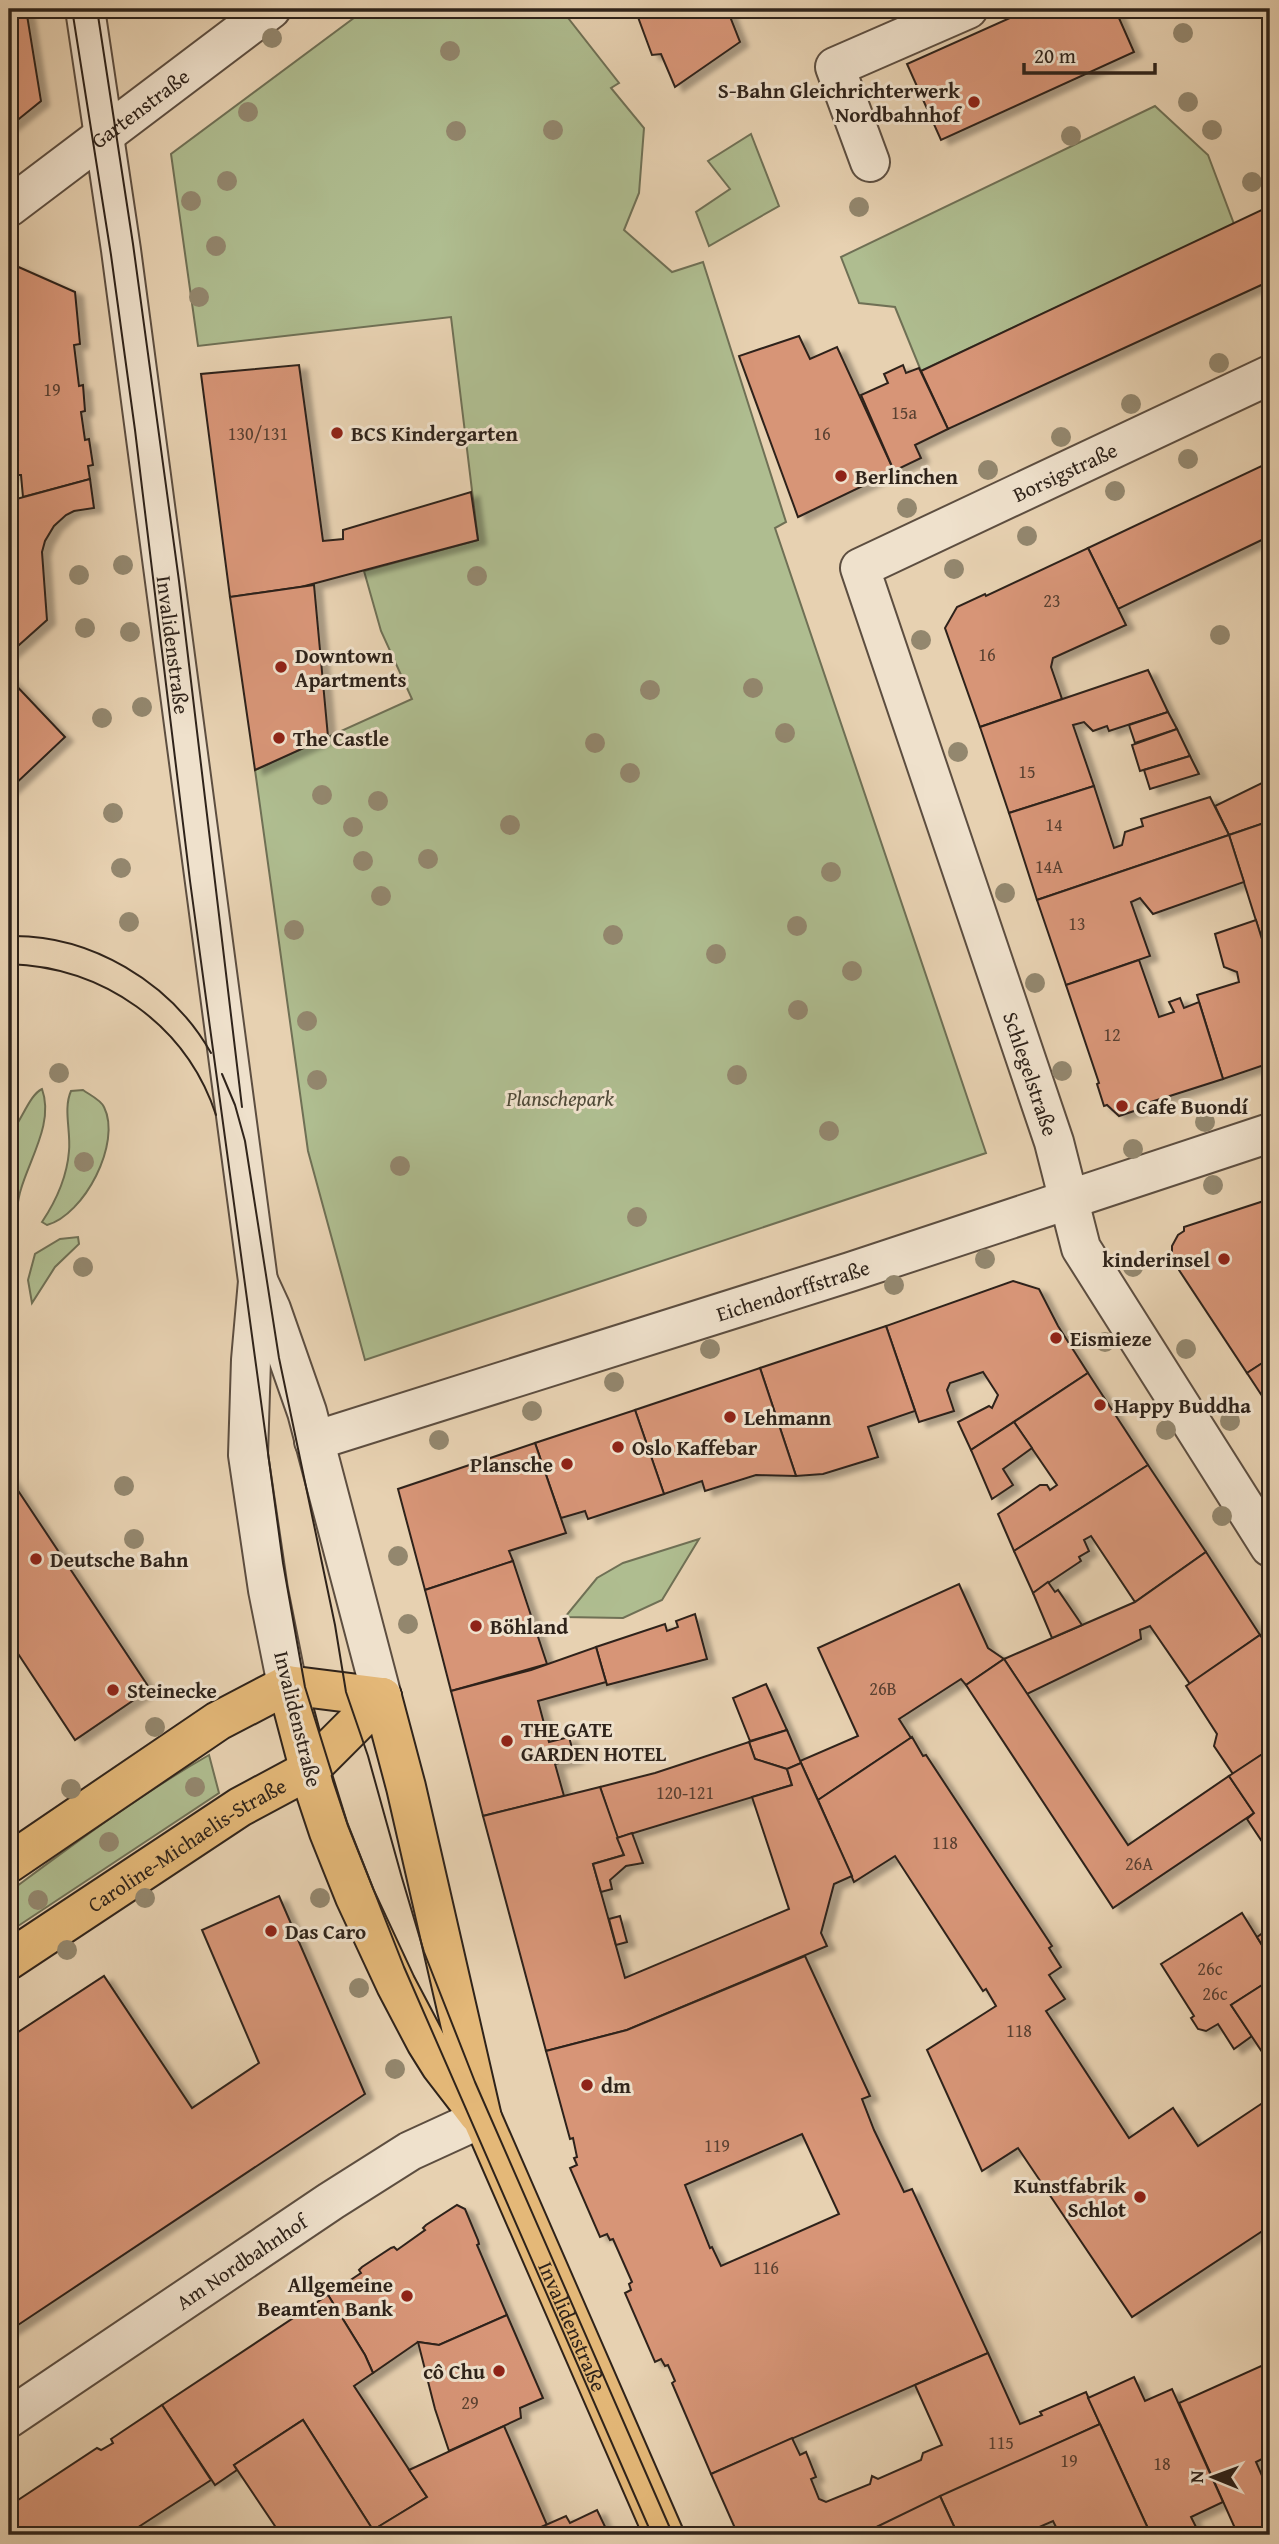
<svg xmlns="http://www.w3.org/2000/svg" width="1279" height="2544" font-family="'Gentium Book Plus',serif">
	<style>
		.green { fill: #afbd90; stroke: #6f7055; stroke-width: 2 }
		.building { fill: #d79577; stroke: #2f231a; stroke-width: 2; fill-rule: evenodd; filter: url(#shadow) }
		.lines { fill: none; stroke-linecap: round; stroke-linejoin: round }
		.minor-casing { stroke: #5d4e40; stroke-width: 42 }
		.major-casing { stroke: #2f231a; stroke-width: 42 }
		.minor { stroke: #efe1cc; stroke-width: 38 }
		.major { stroke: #e4b878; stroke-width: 38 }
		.tram { stroke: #2f231a; stroke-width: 2 }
		.tree { fill: #93876e }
		.poi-dot { fill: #8f2418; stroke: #efe1cc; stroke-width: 2.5 }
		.labels { text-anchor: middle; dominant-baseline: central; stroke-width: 6; stroke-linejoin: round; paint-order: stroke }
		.number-label { font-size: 18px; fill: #594031 }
		.poi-label { font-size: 21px; font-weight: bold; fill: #2f231a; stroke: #efe1cc; text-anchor: start }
		.street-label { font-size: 21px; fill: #2f231a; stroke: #efe1cc }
		.park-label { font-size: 21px; font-style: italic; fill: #4f4a38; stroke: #efe1cc }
	</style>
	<defs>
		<filter id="shadow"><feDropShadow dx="8" dy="4.5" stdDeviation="2" flood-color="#0004"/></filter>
	</defs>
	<rect width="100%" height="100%" fill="#e7d1b1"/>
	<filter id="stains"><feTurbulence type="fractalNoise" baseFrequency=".00286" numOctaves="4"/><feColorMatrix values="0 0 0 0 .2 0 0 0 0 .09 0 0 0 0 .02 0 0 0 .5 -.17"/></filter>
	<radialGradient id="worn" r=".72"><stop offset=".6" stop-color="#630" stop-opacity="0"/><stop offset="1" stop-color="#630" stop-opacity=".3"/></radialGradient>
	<g class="green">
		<path d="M366,9H561L619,83L611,88L644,128L639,193L624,230L672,272L703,262L786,522L775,528L986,1153L365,1360L308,1151L255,770L412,699L381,631L364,571L478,540L451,317L198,346L171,154Z"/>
		<path d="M1155,106L1208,155L1234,224L921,371L895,307L859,303L841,257Z"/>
		<path d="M751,134L779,206L709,246L696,212L730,189L708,161Z"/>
		<path d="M42,1089C54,1122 30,1158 21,1189C17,1201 17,1214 14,1227L9,1230V1135C21,1123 29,1095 42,1089Z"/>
		<path d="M83,1090C90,1095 101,1100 104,1107C122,1143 84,1215 47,1225L42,1222C56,1201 67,1177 69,1151C71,1131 63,1109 71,1091Z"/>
		<path d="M78,1237L79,1244L55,1267L32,1303L28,1280L35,1254L60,1239Z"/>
		<path d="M699,1539L662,1600L623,1618L565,1617L597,1578L623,1563Z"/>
		<path d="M209,1755L219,1793L9,1932V1892C74,1844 139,1795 209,1755Z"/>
	</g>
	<g class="building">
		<path d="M9,9H26L41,101L9,127Z"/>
		<path d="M635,9H727L740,42L675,87L661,54L652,55Z"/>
		<path d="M1030,9H1115L1134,52L941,140L907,64Z"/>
		<path d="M1270,206V281L948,429L921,371Z"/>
		<path d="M14,265L75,292L80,344L74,345L79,386L83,385L85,411L81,412L85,440L89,439L93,465L88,466L90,479L23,497L21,475H13L10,451L18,450L16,435L9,437V269Z"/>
		<path d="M799,336L810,359L837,347L894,471L798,517L739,356Z"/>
		<path d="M299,365L323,541L343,539V530L471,492L478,540L301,587L230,597L201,374Z"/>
		<path d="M903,365L906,373L919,368L948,429L915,445L921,458L894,471L861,395L888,383L884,374Z"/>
		<path d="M1270,462V536L1118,609L1088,548Z"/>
		<path d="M90,479L94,508L74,511L66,515L54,526L45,541L42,552L47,620L9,654V501Z"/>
		<path d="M1088,548L1126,625L1053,658L1051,667L1062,699L980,727L945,628L957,607L985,594L986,596Z"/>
		<path d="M314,585L328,737L255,770L230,597Z"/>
		<path d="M1148,670L1168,712L1109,731L1107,726L1093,731L1084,722L1073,725L1094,786L1009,813L980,727Z"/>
		<path d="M9,678L65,737L9,790Z"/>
		<path d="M1168,712L1177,729L1135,743L1129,725Z"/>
		<path d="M1177,729L1190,756L1140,771L1132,745Z"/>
		<path d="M1190,756L1199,774L1150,789L1144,770Z"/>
		<path d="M1270,779V821L1229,835L1215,806Z"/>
		<path d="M1094,786L1114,848L1122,845L1125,832L1143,826L1141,819L1210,797L1229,835L1037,900L1009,813Z"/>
		<path d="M1267,822L1270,832V965L1229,835Z"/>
		<path d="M1229,835L1244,882L1153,914L1140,898L1131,902L1150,956L1066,985L1037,900Z"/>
		<path d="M1256,920L1270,965V1063L1223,1079L1197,995L1239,982L1237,972L1224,967L1215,934Z"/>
		<path d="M1139,960L1159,1017L1174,1012L1169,1002L1180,998L1184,1008L1199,1002L1223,1079L1151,1102L1152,1105L1119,1116L1107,1105L1104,1106L1097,1084L1099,1083L1066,985Z"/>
		<path d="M1270,1199V1358L1247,1373L1179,1270L1180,1267L1172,1254V1246L1178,1235L1184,1231V1227Z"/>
		<path d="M1013,1281L1039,1289L1058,1326L1088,1373L971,1450L958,1422L989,1406L992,1408L998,1395L983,1372L950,1383L947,1390L954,1411L919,1422L886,1326Z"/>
		<path d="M886,1326L915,1411L868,1427L878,1457L823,1474L796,1476L760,1368Z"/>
		<path d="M1270,1358V1408L1247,1373Z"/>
		<path d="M760,1368L796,1476L756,1475L705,1491L702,1481L664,1494L635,1410Z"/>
		<path d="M1088,1373L1148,1465L1014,1551L998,1514L1040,1485H1047L1050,1490L1057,1485L1014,1422Z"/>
		<path d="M635,1410L664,1494L588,1519L585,1511L561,1518L535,1443Z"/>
		<path d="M1014,1422L1032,1448L1003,1469L1013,1485L992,1499L971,1450Z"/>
		<path d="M535,1443L566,1533L509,1551L513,1561L425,1590L398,1489Z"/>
		<path d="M1148,1465L1206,1552L1135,1602L1091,1536L1084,1540L1089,1551L1079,1557L1081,1561L1033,1593L1014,1551Z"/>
		<path d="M9,1477L150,1689L75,1740L9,1640Z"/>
		<path d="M1206,1552L1260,1635L1190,1684L1150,1626L1140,1630L1141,1639L1027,1694L1004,1659L1135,1602Z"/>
		<path d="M513,1561L547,1664L451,1691L425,1590Z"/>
		<path d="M1048,1582L1055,1592L1058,1590L1082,1625L1052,1638L1033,1593Z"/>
		<path d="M959,1584L988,1648L1004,1659L966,1685L961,1679L899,1719L911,1738L818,1800L800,1761L858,1736L818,1648Z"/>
		<path d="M695,1614L707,1659L607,1685L596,1647L665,1624L667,1631L678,1627L676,1621Z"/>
		<path d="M1260,1635L1270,1650V1749L1233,1774L1214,1746L1217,1734L1186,1686Z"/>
		<path d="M596,1647L606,1682L538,1701L549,1742L569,1737L575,1759L555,1764L564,1796L483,1816L451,1691L531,1670Z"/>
		<path d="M1004,1659L1128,1845L1229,1776L1254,1813L1113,1908L966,1685Z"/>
		<path d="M766,1684L787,1730L750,1741L733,1698Z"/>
		<path d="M787,1730L801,1763L787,1769L755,1759L749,1742Z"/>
		<path d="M912,1737L923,1756L926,1755L1052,1946L1049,1948L1061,1967L1049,1975L1065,1999L1046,2011L1129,2138L1173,2108L1198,2146L1270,2098V2226L1132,2317L1018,2148L982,2171L927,2050L996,2006L986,1989L983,1991L895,1856L854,1882L818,1800Z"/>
		<path d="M749,1742L755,1759L787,1769L792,1785L617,1838L600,1787L655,1773Z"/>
		<path d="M1270,1749V1838L1263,1843L1247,1819L1254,1813L1229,1776Z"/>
		<path d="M801,1763L852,1876L834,1884L821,1933L827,1946L627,2030L546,2051L483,1816L600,1787L624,1855L593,1864L625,1978L789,1909L752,1797L792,1785L787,1769Z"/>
		<path d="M632,1833L643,1863L626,1866L610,1880L612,1889L601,1892L593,1864L624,1855L617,1838Z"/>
		<path d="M279,1896L365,2094L9,2331V2038L104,1976L192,2108L259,2063L202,1930Z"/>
		<path d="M1242,1913L1270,1958V1980L1231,2005L1252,2036L1234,2049L1218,2024L1206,2031L1198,2029L1191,2018L1194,2016L1161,1964Z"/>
		<path d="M620,1916L627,1942L616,1945L609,1919Z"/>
		<path d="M1270,1928V1958L1257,1937Z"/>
		<path d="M805,1956L870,2096L862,2099L874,2130L904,2192L912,2189L988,2353L711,2474L672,2383L675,2381L668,2365L665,2366L661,2359L655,2362L625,2293L631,2290L629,2284L632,2282L613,2239L610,2240L607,2234L600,2237L570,2168L577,2165L574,2158L577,2157L573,2138L570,2139L546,2051L627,2030ZM802,2134L839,2214L721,2266L712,2247L710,2248L685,2185Z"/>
		<path d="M1270,1980V2064L1231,2005Z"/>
		<path d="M457,2205L465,2209L478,2240L479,2244L477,2245L507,2315L439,2345L418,2342L373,2373L365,2355L328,2295L361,2273L359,2270L362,2267L391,2248L394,2247L397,2250L425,2230L423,2228L426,2225Z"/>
		<path d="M328,2295L365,2355L373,2373L354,2386L427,2497L373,2530L303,2420L234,2465L237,2470L215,2485L162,2405Z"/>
		<path d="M507,2315L543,2398L520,2408L521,2418L449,2451L435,2409L418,2342L439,2345Z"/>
		<path d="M988,2353L1020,2424L1042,2415L1040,2412L1086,2392L1100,2424L860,2535H738L711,2474L792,2438L800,2455L806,2452L816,2477L811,2479L819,2499L826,2502L870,2484L872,2476L878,2479L921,2460L923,2453L942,2445L915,2385Z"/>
		<path d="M1270,2362V2455L1256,2462L1270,2494V2535H1238L1179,2403Z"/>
		<path d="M1134,2377L1145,2401L1172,2389L1223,2502L1191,2517L1200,2535H1151L1088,2398Z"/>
		<path d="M162,2405L211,2480L126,2535H9V2506L97,2448L101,2450L113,2443L111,2439Z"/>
		<path d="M303,2420L373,2530L376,2535H281L234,2465Z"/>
		<path d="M1100,2424L1151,2535H1060L1053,2521L1021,2535H980L977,2530L966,2535H958L940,2496Z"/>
		<path d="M504,2426L547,2525L523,2535H376L373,2530L427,2497L409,2470Z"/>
		<path d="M940,2496L958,2535H860Z"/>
		<path d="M597,2510L609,2535H523L566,2516L570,2523Z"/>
	</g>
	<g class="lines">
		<g class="minor-casing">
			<g id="minor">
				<path id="s1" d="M85,9L121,250L258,1281L251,1360L248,1455L268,1590L287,1685"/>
				<path d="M870,162L835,67L968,9"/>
				<path id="s2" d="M9,207L271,9"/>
				<path id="s3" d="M1270,375L860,568L1054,1142L1081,1248L1270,1547"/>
				<path d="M259,1283L271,1309L307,1412L382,1697"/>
				<path id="s4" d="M314,1441L850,1272L1270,1133"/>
				<path id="s5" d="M9,2418L331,2201L410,2151L482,2118"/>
			</g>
		</g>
		<g class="major-casing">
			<g id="major">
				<path d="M287,1685L314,1787L329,1832L355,1897L396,1985L426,2042L441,2066L478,2114"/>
				<path id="s6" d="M382,1697L406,1787L482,2118L664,2535"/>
				<path d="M9,1863L218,1721L287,1685L382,1697"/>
				<path id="s7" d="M9,1960L240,1807L309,1770L382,1697"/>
			</g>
		</g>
		<use href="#minor" class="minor"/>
		<use href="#major" class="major"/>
		<g class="tram">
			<path d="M72,9L111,255L135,430L190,881L283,1563L305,1687L347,1822L404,1967L652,2535"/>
			<path d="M97,9L133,244L179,581L242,1107"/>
			<path d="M9,936C90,934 171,982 211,1053"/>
			<path d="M9,964C103,967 186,1024 216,1115"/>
			<path d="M222,1074L235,1105L245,1141L279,1358L335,1625L346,1692L368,1756L402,1878L424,1952L475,2082L673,2535"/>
		</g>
	</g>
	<g class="tree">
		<circle cx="1183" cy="33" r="10"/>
		<circle cx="272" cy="38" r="10"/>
		<circle cx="450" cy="51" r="10"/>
		<circle cx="1188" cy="102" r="10"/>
		<circle cx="248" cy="112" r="10"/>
		<circle cx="553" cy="130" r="10"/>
		<circle cx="1212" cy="130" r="10"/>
		<circle cx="456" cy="131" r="10"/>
		<circle cx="1071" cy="136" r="10"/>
		<circle cx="227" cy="181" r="10"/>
		<circle cx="1252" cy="182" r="10"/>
		<circle cx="191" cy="201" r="10"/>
		<circle cx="859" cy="207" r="10"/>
		<circle cx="216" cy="246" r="10"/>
		<circle cx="199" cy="297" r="10"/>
		<circle cx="1219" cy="363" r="10"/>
		<circle cx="1131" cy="404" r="10"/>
		<circle cx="1061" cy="437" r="10"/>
		<circle cx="1188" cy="459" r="10"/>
		<circle cx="988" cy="470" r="10"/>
		<circle cx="1115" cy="491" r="10"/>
		<circle cx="907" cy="508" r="10"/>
		<circle cx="1027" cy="536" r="10"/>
		<circle cx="123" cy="565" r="10"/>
		<circle cx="954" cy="569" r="10"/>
		<circle cx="79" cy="575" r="10"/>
		<circle cx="477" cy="576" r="10"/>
		<circle cx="85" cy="628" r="10"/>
		<circle cx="130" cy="632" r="10"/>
		<circle cx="1220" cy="635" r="10"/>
		<circle cx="921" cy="640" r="10"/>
		<circle cx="753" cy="688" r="10"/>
		<circle cx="650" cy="690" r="10"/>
		<circle cx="142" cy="707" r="10"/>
		<circle cx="102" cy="718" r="10"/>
		<circle cx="785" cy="733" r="10"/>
		<circle cx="595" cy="743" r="10"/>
		<circle cx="958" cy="752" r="10"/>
		<circle cx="630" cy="773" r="10"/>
		<circle cx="322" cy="795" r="10"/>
		<circle cx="378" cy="801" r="10"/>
		<circle cx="113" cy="813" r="10"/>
		<circle cx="510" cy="825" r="10"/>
		<circle cx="353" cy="827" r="10"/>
		<circle cx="428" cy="859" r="10"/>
		<circle cx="363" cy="861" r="10"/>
		<circle cx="121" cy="868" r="10"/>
		<circle cx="831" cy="872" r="10"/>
		<circle cx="1005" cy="893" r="10"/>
		<circle cx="381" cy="896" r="10"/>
		<circle cx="129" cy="922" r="10"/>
		<circle cx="797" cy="926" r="10"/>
		<circle cx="294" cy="930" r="10"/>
		<circle cx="613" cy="935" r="10"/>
		<circle cx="716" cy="954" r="10"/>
		<circle cx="852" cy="971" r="10"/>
		<circle cx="1035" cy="983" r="10"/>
		<circle cx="798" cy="1010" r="10"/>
		<circle cx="307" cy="1021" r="10"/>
		<circle cx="1062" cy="1071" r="10"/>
		<circle cx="59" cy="1073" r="10"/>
		<circle cx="737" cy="1075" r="10"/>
		<circle cx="317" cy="1080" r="10"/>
		<circle cx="1205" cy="1122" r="10"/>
		<circle cx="829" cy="1131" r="10"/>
		<circle cx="1133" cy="1149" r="10"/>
		<circle cx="84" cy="1162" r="10"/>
		<circle cx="400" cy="1166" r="10"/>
		<circle cx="1213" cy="1185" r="10"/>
		<circle cx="637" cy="1217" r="10"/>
		<circle cx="985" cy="1259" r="10"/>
		<circle cx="83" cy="1267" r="10"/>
		<circle cx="1133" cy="1267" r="10"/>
		<circle cx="894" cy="1285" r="10"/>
		<circle cx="1105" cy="1342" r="10"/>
		<circle cx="710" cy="1349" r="10"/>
		<circle cx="1186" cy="1349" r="10"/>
		<circle cx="614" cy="1382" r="10"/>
		<circle cx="532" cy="1411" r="10"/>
		<circle cx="1230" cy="1421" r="10"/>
		<circle cx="1166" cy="1430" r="10"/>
		<circle cx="439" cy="1440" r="10"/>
		<circle cx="124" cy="1486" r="10"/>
		<circle cx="1222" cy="1516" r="10"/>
		<circle cx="134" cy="1539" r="10"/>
		<circle cx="398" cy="1556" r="10"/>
		<circle cx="408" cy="1624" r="10"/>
		<circle cx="155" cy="1727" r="10"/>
		<circle cx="195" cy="1787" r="10"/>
		<circle cx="71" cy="1789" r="10"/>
		<circle cx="109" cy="1842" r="10"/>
		<circle cx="145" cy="1898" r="10"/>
		<circle cx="320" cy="1898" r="10"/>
		<circle cx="38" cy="1900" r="10"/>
		<circle cx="67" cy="1950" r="10"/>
		<circle cx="359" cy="1988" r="10"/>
		<circle cx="395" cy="2069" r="10"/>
	</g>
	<g class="poi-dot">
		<circle cx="974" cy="102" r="7"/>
		<circle cx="337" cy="433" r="7"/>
		<circle cx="841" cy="476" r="7"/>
		<circle cx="281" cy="667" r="7"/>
		<circle cx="279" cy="738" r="7"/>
		<circle cx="1122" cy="1106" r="7"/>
		<circle cx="1224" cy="1259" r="7"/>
		<circle cx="1056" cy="1338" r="7"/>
		<circle cx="1100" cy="1405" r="7"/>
		<circle cx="730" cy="1417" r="7"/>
		<circle cx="618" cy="1447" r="7"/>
		<circle cx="567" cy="1464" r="7"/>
		<circle cx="36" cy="1559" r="7"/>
		<circle cx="476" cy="1626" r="7"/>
		<circle cx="113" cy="1690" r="7"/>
		<circle cx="507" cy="1741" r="7"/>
		<circle cx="271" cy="1931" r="7"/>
		<circle cx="587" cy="2085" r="7"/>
		<circle cx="1140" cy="2197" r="7"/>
		<circle cx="407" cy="2296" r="7"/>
		<circle cx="499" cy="2371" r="7"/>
	</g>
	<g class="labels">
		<g class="number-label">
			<text x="52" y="389">19</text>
			<text x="904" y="412">15a</text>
			<text x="258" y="433">130/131</text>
			<text x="822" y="433">16</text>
			<text x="1052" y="600">23</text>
			<text x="987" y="654">16</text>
			<text x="1027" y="771">15</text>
			<text x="1054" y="824">14</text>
			<text x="1049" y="866">14A</text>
			<text x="1077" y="923">13</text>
			<text x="1112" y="1034">12</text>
			<text x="883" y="1688">26B</text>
			<text x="685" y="1792">120-121</text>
			<text x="945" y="1842">118</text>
			<text x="1139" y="1863">26A</text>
			<text x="1210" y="1968">26c</text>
			<text x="1215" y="1993">26c</text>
			<text x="1019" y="2030">118</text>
			<text x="717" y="2145">119</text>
			<text x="766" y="2267">116</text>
			<text x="470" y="2402">29</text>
			<text x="1001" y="2442">115</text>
			<text x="1069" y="2460">19</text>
			<text x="1162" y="2463">18</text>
		</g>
		<g class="poi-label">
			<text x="960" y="90" text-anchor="end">S-Bahn Gleichrichterwerk<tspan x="960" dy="24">Nordbahnhof</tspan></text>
			<text x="351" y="433">BCS Kindergarten</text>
			<text x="855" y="476">Berlinchen</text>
			<text x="295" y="655">Downtown<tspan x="295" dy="24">Apartments</tspan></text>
			<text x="293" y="738">The Castle</text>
			<text x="1136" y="1106">Cafe Buondí</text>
			<text x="1210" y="1259" text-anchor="end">kinderinsel</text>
			<text x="1070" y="1338">Eismieze</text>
			<text x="1114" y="1405">Happy Buddha</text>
			<text x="744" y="1417">Lehmann</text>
			<text x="632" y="1447">Oslo Kaffebar</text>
			<text x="553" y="1464" text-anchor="end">Plansche</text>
			<text x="50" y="1559">Deutsche Bahn</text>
			<text x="490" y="1626">Böhland</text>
			<text x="127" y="1690">Steinecke</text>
			<text x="521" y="1729">THE GATE<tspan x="521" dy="24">GARDEN HOTEL</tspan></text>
			<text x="285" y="1931">Das Caro</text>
			<text x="601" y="2085">dm</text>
			<text x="1126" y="2185" text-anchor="end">Kunstfabrik<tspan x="1126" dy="24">Schlot</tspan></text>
			<text x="393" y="2284" text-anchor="end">Allgemeine<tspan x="393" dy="24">Beamten Bank</tspan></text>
			<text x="485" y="2371" text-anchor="end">cô Chu</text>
		</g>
		<g class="street-label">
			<text stroke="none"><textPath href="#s2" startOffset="164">Gartenstraße</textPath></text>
			<text transform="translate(1065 472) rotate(-25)">Borsigstraße</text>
			<text stroke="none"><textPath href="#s1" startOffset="642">Invalidenstraße</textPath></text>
			<text stroke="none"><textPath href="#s3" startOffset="987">Schlegelstraße</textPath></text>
			<text stroke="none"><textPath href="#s4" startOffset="502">Eichendorffstraße</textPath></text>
			<text transform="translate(298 1719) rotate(76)">Invalidenstraße</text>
			<text stroke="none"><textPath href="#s7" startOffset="212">Caroline-Michaelis-Straße</textPath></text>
			<text stroke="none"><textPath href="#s5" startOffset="280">Am Nordbahnhof</textPath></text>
			<text stroke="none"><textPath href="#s6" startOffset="660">Invalidenstraße</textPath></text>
		</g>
		<g class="park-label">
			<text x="560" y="1098">Planschepark</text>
		</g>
	</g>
	<rect width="1279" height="2544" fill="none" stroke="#e7d1b1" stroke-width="35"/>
	<rect x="10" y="10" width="1258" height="2523" fill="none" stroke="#2f231a" stroke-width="3.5"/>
	<rect x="18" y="18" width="1244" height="2509" fill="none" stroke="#2f231a" stroke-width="2"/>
	<g transform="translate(1213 2477) rotate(271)" stroke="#efe1cc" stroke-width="5" paint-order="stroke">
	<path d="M0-5L12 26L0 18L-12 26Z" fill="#2f231a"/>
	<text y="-10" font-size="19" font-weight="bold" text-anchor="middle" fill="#2f231a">N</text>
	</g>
	<path d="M1024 63v10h131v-10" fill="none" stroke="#2f231a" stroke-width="3.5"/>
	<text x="1034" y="63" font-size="21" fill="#2f231a" stroke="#efe1cc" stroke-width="5" paint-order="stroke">20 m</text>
	<rect width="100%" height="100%" filter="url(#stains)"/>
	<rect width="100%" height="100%" fill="url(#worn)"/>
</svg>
